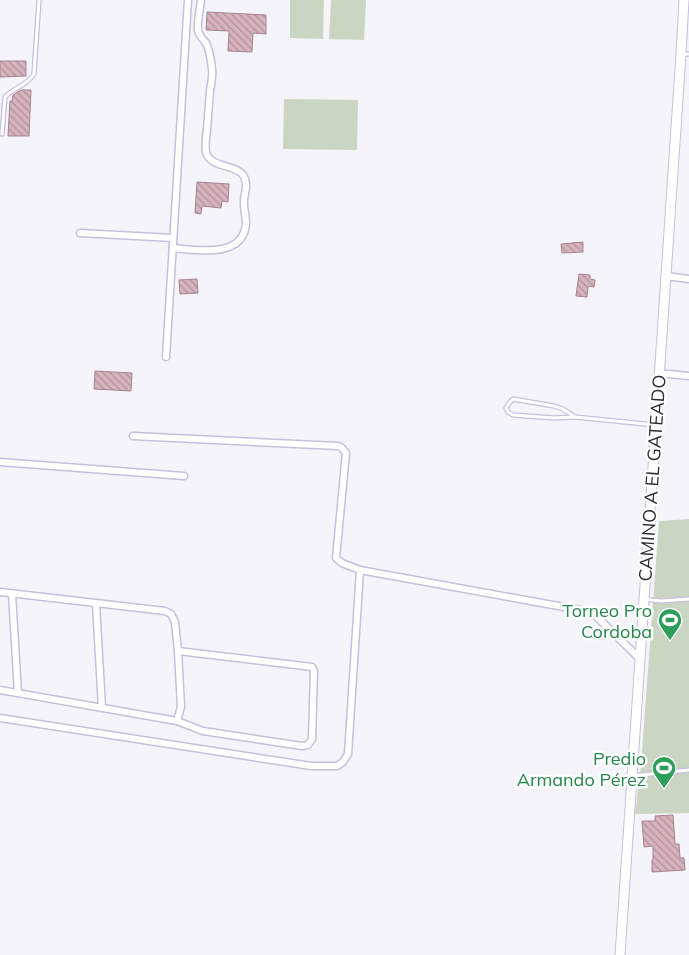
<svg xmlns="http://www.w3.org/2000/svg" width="689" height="955" font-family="Mulish,sans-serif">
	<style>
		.grass { fill: #cad6c2 }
		.building { fill: url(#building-back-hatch); stroke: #a6838e }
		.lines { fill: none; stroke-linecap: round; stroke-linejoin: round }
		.service-casing { stroke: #c6bfdf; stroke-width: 5.5 }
		.minor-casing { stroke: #c6bfdf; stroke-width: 9 }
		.tertiary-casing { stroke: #c6bfdf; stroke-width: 11 }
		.service { stroke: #fff; stroke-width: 3 }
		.minor { stroke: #fff; stroke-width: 6 }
		.tertiary { stroke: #fff; stroke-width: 9 }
		.labels { text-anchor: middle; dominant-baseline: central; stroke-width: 5; stroke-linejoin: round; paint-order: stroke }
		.street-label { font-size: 18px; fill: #2d2a37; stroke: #fff }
		.leisure-label { font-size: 18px; fill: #27864d; stroke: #fff; text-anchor: end }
	</style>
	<defs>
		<pattern id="building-back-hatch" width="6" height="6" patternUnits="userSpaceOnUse" patternTransform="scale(1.25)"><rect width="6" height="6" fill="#d7b3be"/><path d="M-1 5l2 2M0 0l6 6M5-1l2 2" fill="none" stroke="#af929b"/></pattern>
	</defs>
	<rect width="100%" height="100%" fill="#f5f4fb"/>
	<g class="grass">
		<path d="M290,0H324L323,39L290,38Z"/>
		<path d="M331,0H366L364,40L329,39Z"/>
		<path d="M284,99L358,100L357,150L283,149Z"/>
		<path d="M689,519V813L635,814L641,765L659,521Z"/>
	</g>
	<g class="building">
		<path d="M207,12L266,15V34L253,33L252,52L228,51L229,31L206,30Z"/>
		<path d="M0,61H26V76L0,77Z"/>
		<path d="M21,90H31L29,136H8L10,101H12L13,95Z"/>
		<path d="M197,182L229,184L228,202L222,201L221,208L202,206L201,214L195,213Z"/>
		<path d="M583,242V252L562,253L561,244Z"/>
		<path d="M579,274L590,275V279L595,280L594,287L588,286L587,297L576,296Z"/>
		<path d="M197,279L198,293L180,294L179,280Z"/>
		<path d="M95,371L132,373L131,391L94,389Z"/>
		<path d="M673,815L675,844H679L680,858H684L685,870L652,872V860L653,859V846L644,847L642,821H655V816Z"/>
	</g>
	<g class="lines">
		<g class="service-casing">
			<g id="service">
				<path d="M682,54H689"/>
				<path d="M2,134L5,97C13,88 28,85 34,74L39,0"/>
				<path d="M575,417L554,418L513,415L508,412L506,408L509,403L513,399L554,406L563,409L575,417L655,425"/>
				<path d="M644,599L661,601L689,599"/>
				<path d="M632,776L689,770"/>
			</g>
		</g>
		<g class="minor-casing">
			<g id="minor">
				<path d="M80,233L173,238"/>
				<path d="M173,248C196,250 244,259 246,223C246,217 244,210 244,204C243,194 250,185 243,175C235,164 210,168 206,152C205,145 206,136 207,129C208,117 209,104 210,91C211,84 213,76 212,69C211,60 210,51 206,43C203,39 199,36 198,30C197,21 200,10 201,0"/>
				<path d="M666,276L689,279"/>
				<path d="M166,357L188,0"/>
				<path d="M659,373L689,376"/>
				<path d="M133,436L338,446L342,448L346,453L336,558L342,563L360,570L586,611L594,614L640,659"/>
				<path d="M0,462L184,476"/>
				<path d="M0,592L165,611L171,614L175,622L178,651L181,707L177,721"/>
				<path d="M12,594L18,693"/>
				<path d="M96,603L102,708"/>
				<path d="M0,690L177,721L203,731L302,746L308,745L312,739L314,671L312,667L178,651"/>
				<path d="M0,718L311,766H337L343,762L348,754L360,570"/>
			</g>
		</g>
		<g class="tertiary-casing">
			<path id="tertiary" d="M620,955L681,54L684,0"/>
		</g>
		<use href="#service" class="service"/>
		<use href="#minor" class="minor"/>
		<use href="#tertiary" class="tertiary"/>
	</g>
	<defs>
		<g id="stadium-pin" transform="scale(1.25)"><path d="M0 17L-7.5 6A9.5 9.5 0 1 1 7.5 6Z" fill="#2e9e5b" stroke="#fff"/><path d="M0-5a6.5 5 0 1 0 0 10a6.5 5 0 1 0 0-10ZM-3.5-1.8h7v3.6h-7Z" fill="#fff"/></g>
	</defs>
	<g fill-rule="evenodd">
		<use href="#stadium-pin" x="670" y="620"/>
		<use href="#stadium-pin" x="664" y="768"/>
	</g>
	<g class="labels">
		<g class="street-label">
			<text transform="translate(652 478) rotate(-86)">CAMINO A EL GATEADO</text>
		</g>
		<g class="leisure-label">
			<text x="652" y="610">Torneo Pro<tspan x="652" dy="21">Cordoba</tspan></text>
			<text x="646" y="758">Predio<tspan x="646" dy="21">Armando Pérez</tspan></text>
		</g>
	</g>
</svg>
